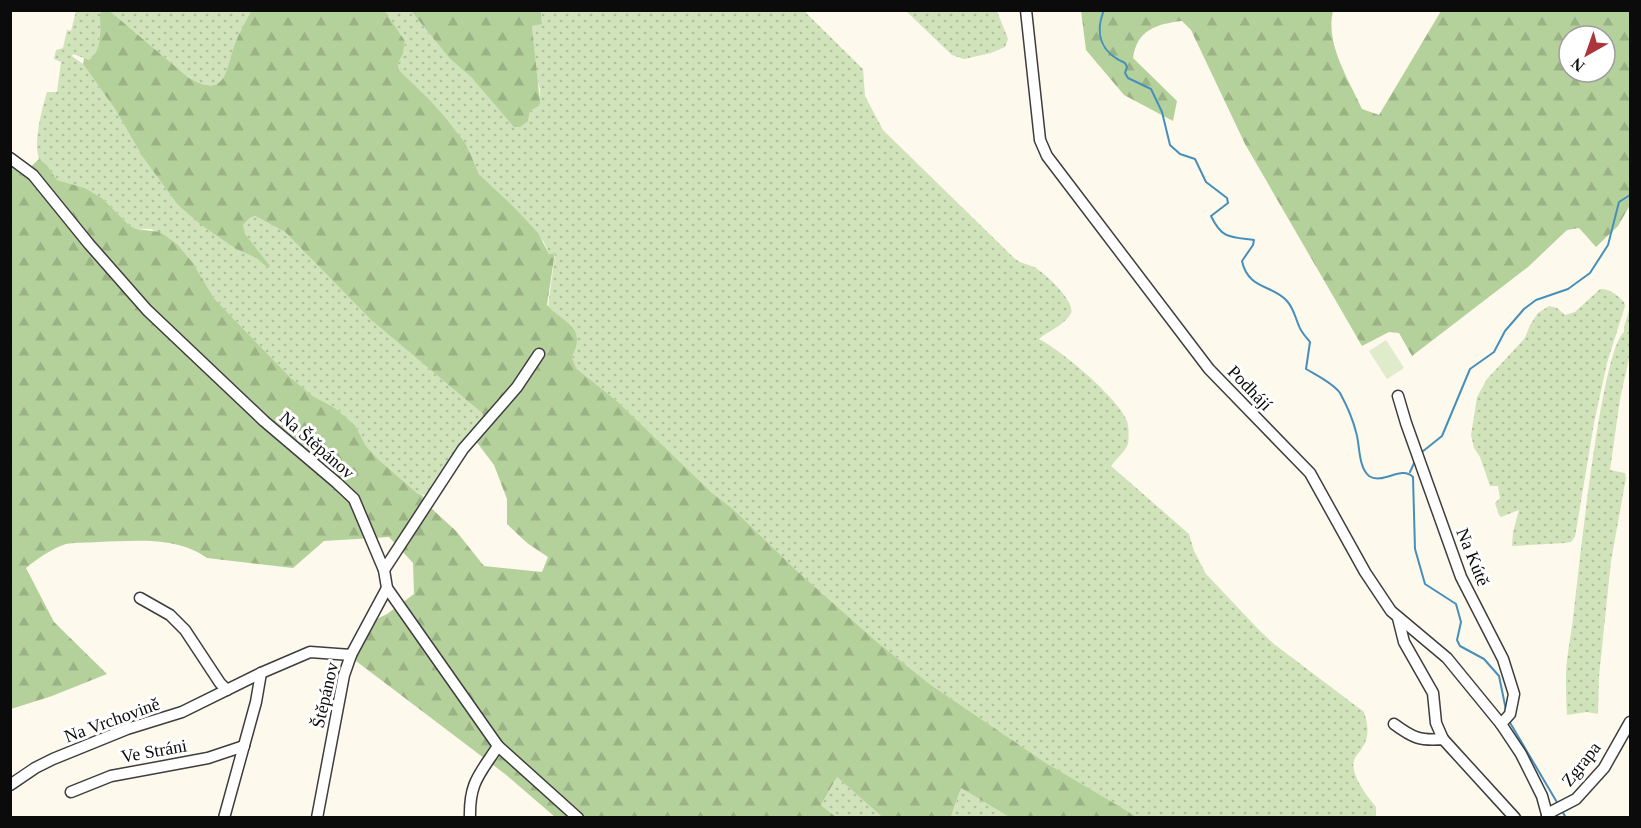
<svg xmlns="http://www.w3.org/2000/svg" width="1641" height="828" font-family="'Times New Roman',serif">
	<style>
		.grass { fill: url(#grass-dots) }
		.forest { fill: url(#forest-firs); fill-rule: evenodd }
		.pitch { fill: #e0ebcb }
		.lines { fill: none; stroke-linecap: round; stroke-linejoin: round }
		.stream { stroke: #468fbc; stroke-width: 2 }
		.minor-casing { stroke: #3e3e3e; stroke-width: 13 }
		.minor { stroke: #fff; stroke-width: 10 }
		.labels { text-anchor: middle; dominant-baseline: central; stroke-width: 6; stroke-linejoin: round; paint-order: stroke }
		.street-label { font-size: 18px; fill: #0b0b0b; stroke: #fff }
	</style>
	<defs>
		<pattern id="grass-dots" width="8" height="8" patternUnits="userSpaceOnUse" patternTransform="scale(1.5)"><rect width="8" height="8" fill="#d0e3ba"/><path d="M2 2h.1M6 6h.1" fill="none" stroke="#b1c19f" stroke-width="1.8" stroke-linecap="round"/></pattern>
		<pattern id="forest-firs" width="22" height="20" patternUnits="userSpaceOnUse" patternTransform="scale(1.5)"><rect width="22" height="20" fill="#b5d19b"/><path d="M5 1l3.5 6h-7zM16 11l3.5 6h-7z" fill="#9ab284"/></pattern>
	</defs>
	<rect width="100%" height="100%" fill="#fdf9ec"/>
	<g class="grass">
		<path d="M76,11H102L100,14C100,29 103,52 89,60L73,54L72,56L83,64L115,109L142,156L177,204L236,249L256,258L268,268L244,234L243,225L250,218L255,216L285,232L371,320L483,414L481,421L469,432L426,495L417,493L379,460L366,446L355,425L335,408L313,396L290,377L214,298L193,263L178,245L151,229H136L129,225L102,198L85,188L57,180L47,165L39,159C33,142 42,109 47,92H57L61,62L54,59L56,50L63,48L67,30L71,31Z"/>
		<path d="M106,11H251C246,21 240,31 236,41C226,69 228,100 189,78L111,12Z"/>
		<path d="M385,11H411L450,59L472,78L528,121L530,111L539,106L540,90L537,78L532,26L542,23L541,11H804L863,69L865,96L883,130L1014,258C1021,264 1027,264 1034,267C1044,272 1076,302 1071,313C1065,325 1048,331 1039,339C1061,350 1118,398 1127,421C1129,426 1129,439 1128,444C1125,452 1115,460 1111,466L1189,534L1194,551L1206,574L1260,631L1274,644L1364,712C1368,725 1370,736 1362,748C1360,752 1356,755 1354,760C1350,775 1367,796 1376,807V817H1137L1094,793L1046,763L931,685L877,642L797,571L733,509L711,492L618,402L576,368L572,357C587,329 566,323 548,307L555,254H549L544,242L514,207L479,174L466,144L446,118L429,99L399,70L398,63L403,54L405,41Z"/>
		<path d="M906,11H997L1008,39L1005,47L991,53L964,59L952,55Z"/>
		<path d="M1600,289C1609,288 1619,296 1624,302L1625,306L1607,363L1594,423L1575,537L1571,542L1565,543L1512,546L1513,532L1519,510L1501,517L1499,515L1495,503L1500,498L1498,486H1490L1480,457L1474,448L1471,435L1477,397L1487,379L1525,338L1530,325L1538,313L1549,306L1557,308L1565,315L1575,312Z"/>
		<path d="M1630,307V354L1620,399L1610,470L1625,473L1626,478L1611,561L1599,676L1598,714L1587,712L1567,715C1566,701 1566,687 1566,673C1567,652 1572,631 1574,610C1579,569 1601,351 1624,332V327Z"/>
		<path d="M837,777L882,817H836L821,805Z"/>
		<path d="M961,788L1009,817L951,818Z"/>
	</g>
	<g class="forest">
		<path d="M102,11L111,12L189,78C228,100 225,69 236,41C240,31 246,21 251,11H385L405,41L403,54L398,63L399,70L429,99L446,118L466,144L479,174L514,207L538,233L549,254H553L555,252L547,305C563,323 588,326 572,357L576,368L618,402L711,492L733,509L797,571L877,642L931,685L1046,763L1137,817H1009L961,788L951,817H882L837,777L821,805L836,817H555L505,774L356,661L363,626L387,614L414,594L413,563L389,537L324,541L293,568L207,558C176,536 135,541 98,542C88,543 76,542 66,544C51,549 37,559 26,568L54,622L107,674L52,696L11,709L10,166L22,175L39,159L47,165L57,180L85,188L102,198L129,225L136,229L160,232L178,245L193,263L214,298L233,318L290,377L313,396L335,408L355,425L366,446L379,460L417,493L422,495L431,508L456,531L484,566L542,572L548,557L527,543L507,524V499L494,465L469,432L481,421L483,414L371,320L285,232L255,216L250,218L243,225L245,234L270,266L268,268L256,258L236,249L200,224L177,204L142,156L115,109L83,64L84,58L89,60C103,51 100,29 100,14Z"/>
		<path d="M411,11H541L542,24L532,26L540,103L539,106L530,111L528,121L520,127H514L472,78L450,59Z"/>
		<path d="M1081,11H1333C1325,44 1349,80 1362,109L1379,115L1441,11H1630V205L1618,226L1596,247L1579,228L1567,230L1528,267L1412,356L1399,333L1389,332L1362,346L1245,144L1191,30L1182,21C1156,24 1137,30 1133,58L1177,101L1173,121L1124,95L1086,50ZM1569,36H1605V72H1569Z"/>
	</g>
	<path class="pitch" d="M1386,340L1404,368L1387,379L1369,351Z"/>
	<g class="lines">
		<g class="stream">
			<path d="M1104,10C1094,35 1102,53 1125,63L1127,67L1125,73L1128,78L1151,89L1162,112L1170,145L1180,154L1195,159L1206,182L1227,198L1228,203L1211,216C1222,239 1230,237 1254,240L1253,245L1242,261C1248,290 1274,285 1287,301C1294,309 1295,317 1299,326C1301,332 1306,337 1310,342L1306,369C1316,375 1333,383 1340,393C1346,404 1353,420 1356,432C1360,444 1358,467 1369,476C1383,485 1401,465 1413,477L1415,549L1425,584L1456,604L1461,622L1457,640L1460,646L1484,659L1499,676L1506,710"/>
			<path d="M1422,452L1442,436L1470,369L1494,352L1505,331L1524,309L1536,300L1568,289L1590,273L1608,245L1619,202L1630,195"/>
			<path d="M1410,472L1415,461"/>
			<path d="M1509,721L1558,804"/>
			<path d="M1562,811L1566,818"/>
		</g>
		<g class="minor-casing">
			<g id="minor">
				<path d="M1026,10L1040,140L1047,156L1209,369L1310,473L1365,572L1391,611L1447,658L1501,724L1521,754L1542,796L1548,818"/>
				<path d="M10,158L33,175L89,244L147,310L264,421L337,483L354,499L384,570L387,588L498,746L578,818"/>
				<path d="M1398,396L1406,423L1461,577L1503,659L1514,694L1510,714L1501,724"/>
				<path d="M384,570L463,449L517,387L539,354"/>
				<path d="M140,598L170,615L185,630L220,683L227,690"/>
				<path d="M1398,618L1404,642L1433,693L1436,723L1443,739"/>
				<path d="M1394,724C1413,738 1420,741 1443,739L1515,818"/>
				<path d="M10,785L35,768L53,759L127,729L182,712L261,673L310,652L351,655"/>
				<path d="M71,792L111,776L208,758L244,746"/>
				<path d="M1547,814L1576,799L1604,768L1630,722"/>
				<path d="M224,818L256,702L261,673"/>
				<path d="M317,818L344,675L351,655L387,588"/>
				<path d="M470,818C469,782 480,774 498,746"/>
			</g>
		</g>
		<use href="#minor" class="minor"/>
	</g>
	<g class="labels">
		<g class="street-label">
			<text transform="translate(1250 388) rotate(46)">Podhájí</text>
			<text transform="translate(317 445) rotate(41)">Na Štěpánov</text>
			<text transform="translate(1473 557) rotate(68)">Na Kútě</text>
			<text transform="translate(325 695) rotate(-77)">Štěpánov</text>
			<text transform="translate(112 720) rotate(-20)">Na Vrchovině</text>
			<text transform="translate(154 751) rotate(-10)">Ve Stráni</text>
			<text transform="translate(1581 764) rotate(-52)">Zgrapa</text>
		</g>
	</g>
	<rect width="1641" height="828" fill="none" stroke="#0b0b0b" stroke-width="24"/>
	<g transform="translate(1587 54) rotate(220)"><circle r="28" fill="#ffffff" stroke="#9d9d9d" stroke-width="1.5"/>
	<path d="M0-4.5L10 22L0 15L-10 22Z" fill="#aa353c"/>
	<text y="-9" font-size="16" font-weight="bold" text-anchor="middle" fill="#0b0b0b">N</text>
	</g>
</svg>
